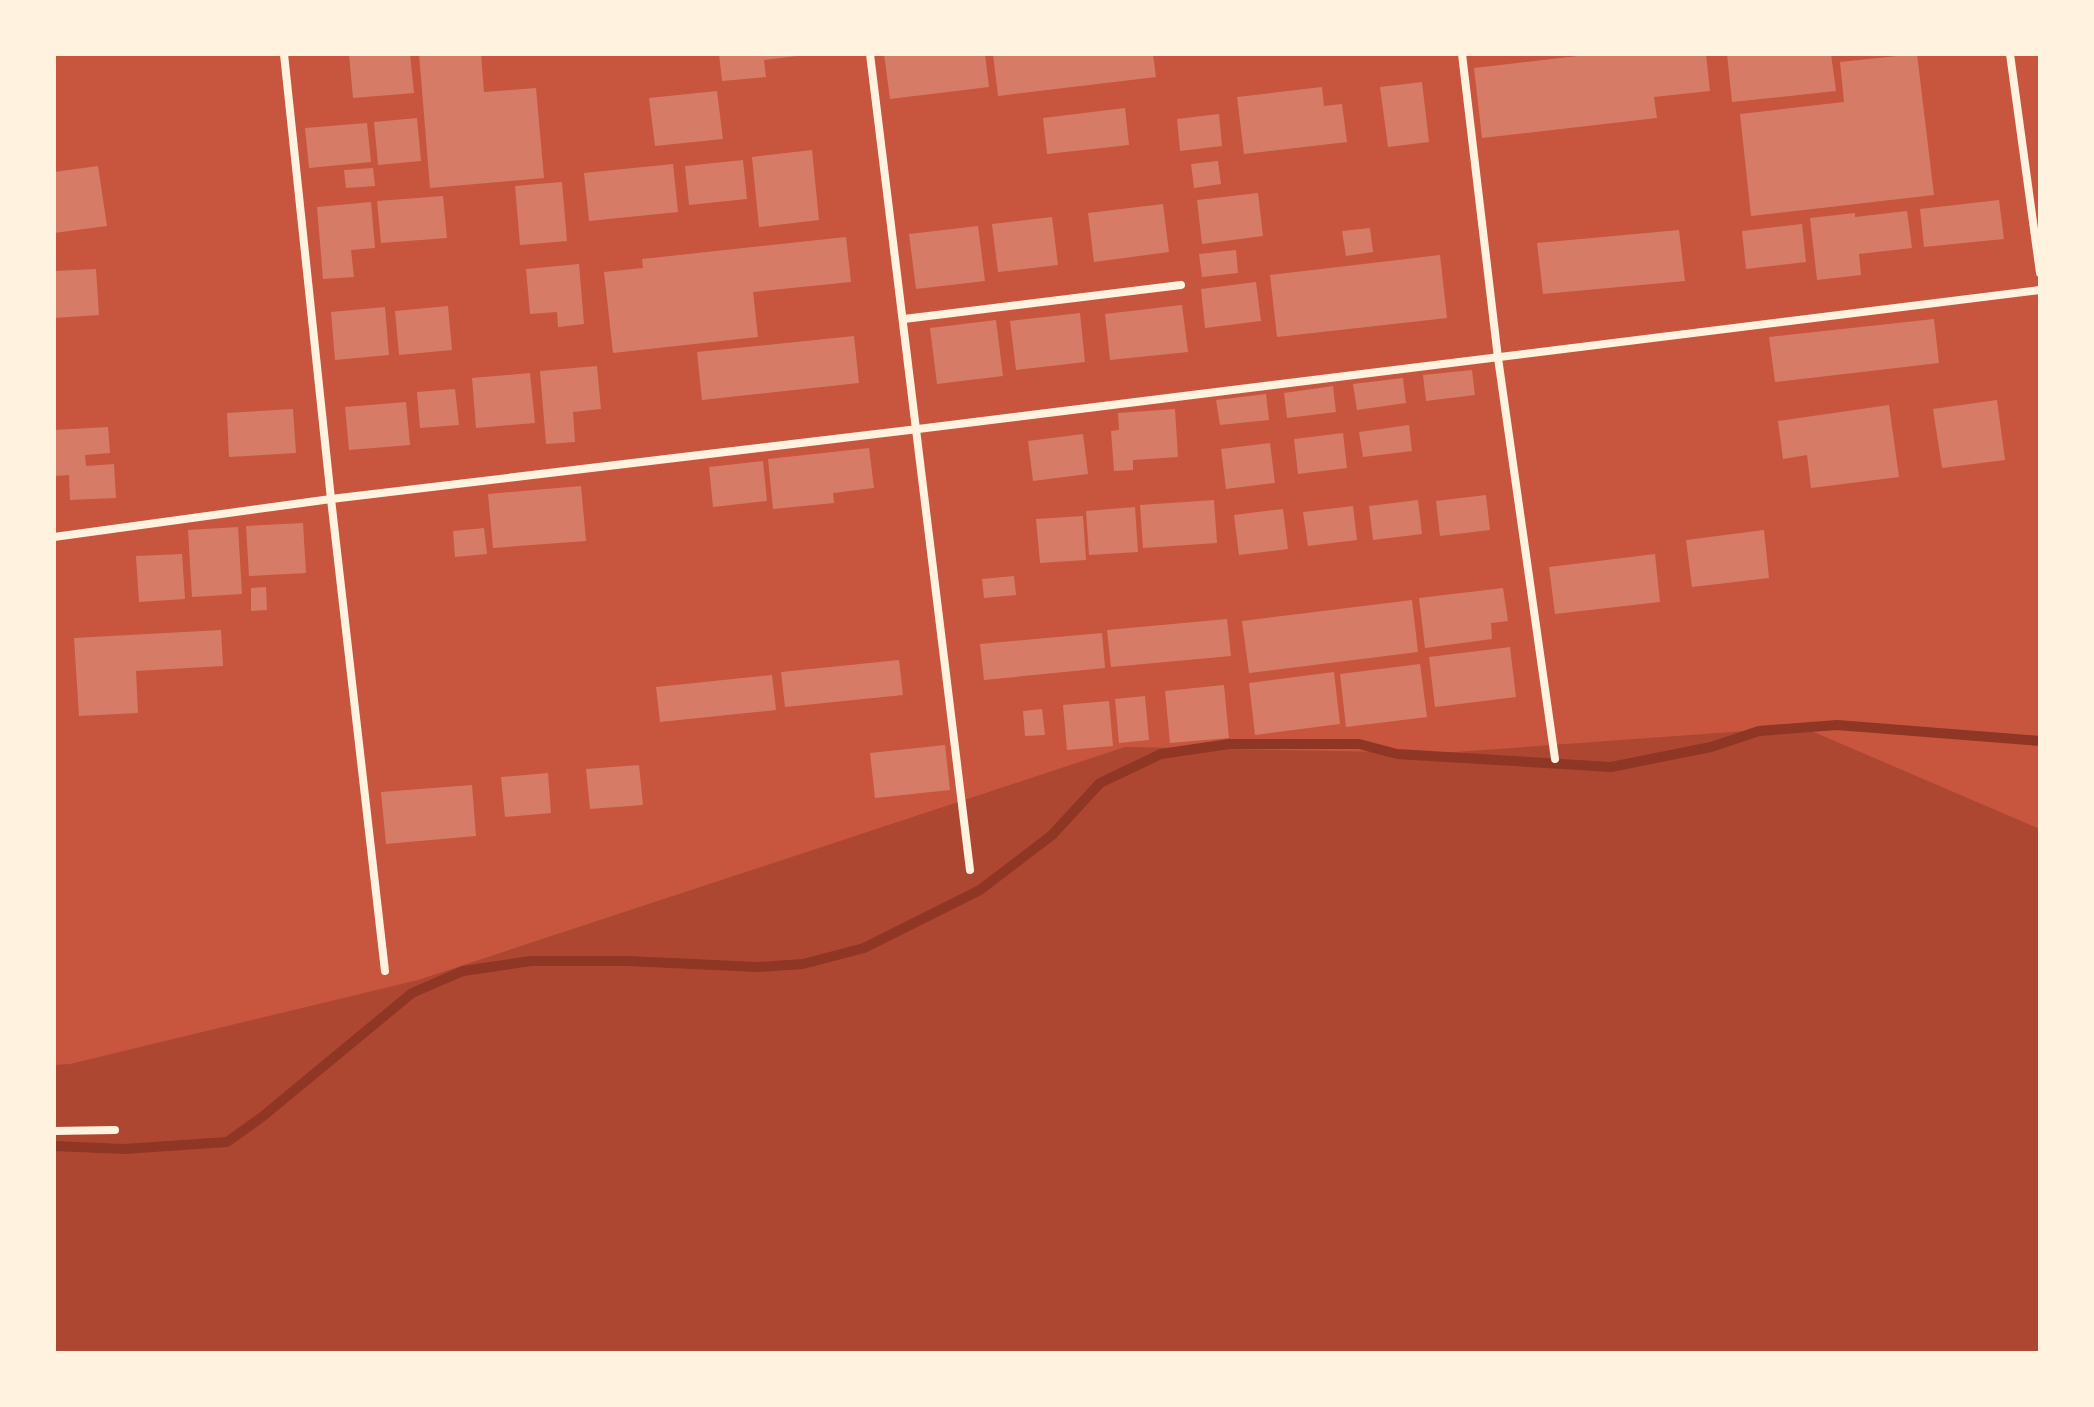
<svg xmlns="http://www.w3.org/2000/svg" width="2094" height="1407" font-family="'Crimson Pro',serif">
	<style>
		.green { fill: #ae4732 }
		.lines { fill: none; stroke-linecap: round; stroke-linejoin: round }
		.stream { stroke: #8f3625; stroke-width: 10 }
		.building { fill: #d67c66 }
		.minor { stroke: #fff3e0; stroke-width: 8 }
	</style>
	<rect width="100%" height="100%" fill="#c8553d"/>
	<path class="green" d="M1802,727L2040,829V1353H54V1065L70,1064L418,980L1125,747L1441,753Z"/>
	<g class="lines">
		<path class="stream" d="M54,1146L124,1149L227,1142L262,1117L412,993L463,971L531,961H628L757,967L803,964L864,948L980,890L1052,835L1100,783L1161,754L1229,744H1359L1397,754L1611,767L1711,747L1759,731L1837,725L2040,741"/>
	</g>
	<g class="building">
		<path d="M349,54H410L414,93L353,98Z"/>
		<path d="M419,54H481L484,92L536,88L544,178L430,188Z"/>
		<path d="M719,54H797V56L764,60L766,77L722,81Z"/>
		<path d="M884,54H985L989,87L890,99Z"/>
		<path d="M993,54H1153L1156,77L998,96Z"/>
		<path d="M1595,54H1706L1710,91L1654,97L1657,118L1482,138L1474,68Z"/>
		<path d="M1727,54H1831L1836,91L1732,102Z"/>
		<path d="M1917,54L1934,195L1751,216L1740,114L1844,102L1840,62Z"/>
		<path d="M1422,82L1429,142L1388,147L1380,87Z"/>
		<path d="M1322,87L1324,106L1342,104L1347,142L1244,154L1237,97Z"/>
		<path d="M717,91L723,139L655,146L649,98Z"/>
		<path d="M1125,108L1129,145L1047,154L1043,118Z"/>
		<path d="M1219,114L1222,146L1180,151L1177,119Z"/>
		<path d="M417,118L421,161L378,165L374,122Z"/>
		<path d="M367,123L371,162L309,168L305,128Z"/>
		<path d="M812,150L819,220L759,227L752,157Z"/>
		<path d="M743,160L747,199L689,205L685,166Z"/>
		<path d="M1218,161L1221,184L1194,188L1191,164Z"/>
		<path d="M673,164L678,212L589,221L584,173Z"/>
		<path d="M98,166L107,226L54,233V172Z"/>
		<path d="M373,168L375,186L346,188L344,170Z"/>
		<path d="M562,182L567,241L520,245L515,186Z"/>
		<path d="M1258,193L1263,236L1202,244L1197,200Z"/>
		<path d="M443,196L447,238L381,243L377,201Z"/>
		<path d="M1999,200L2004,239L1924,247L1920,209Z"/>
		<path d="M371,202L375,248L351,250L354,277L323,279L317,207Z"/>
		<path d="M1163,204L1169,252L1094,262L1088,213Z"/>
		<path d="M1907,211L1912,248L1859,254L1861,275L1817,280L1810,218L1855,213V217Z"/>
		<path d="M1052,217L1058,265L998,272L992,224Z"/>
		<path d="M1802,224L1806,262L1746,269L1742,231Z"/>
		<path d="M978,226L985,281L916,289L909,234Z"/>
		<path d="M1370,228L1373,252L1346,256L1342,231Z"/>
		<path d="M1679,230L1685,281L1543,294L1537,243Z"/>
		<path d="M846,237L851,282L753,292L758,337L613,353L604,272L643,268L642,259Z"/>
		<path d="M1236,250L1238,273L1202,277L1199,254Z"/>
		<path d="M1440,255L1447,318L1277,337L1270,275Z"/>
		<path d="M579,264L584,324L558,327L557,312L530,314L526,269Z"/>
		<path d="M96,269L99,315L54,318V271Z"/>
		<path d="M1256,282L1261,321L1205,328L1201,289Z"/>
		<path d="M1182,305L1188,352L1110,360L1105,314Z"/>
		<path d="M448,306L452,350L399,355L395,311Z"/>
		<path d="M385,307L389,355L335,360L331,312Z"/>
		<path d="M1080,313L1085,362L1016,370L1010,321Z"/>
		<path d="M1934,319L1939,363L1775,382L1769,337Z"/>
		<path d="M996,320L1003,376L937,384L930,328Z"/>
		<path d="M854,336L859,383L702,400L697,352Z"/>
		<path d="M597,366L601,409L573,412L575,442L546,444L540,371Z"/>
		<path d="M1472,370L1475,395L1426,401L1423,375Z"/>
		<path d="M530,373L535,423L476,428L472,378Z"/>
		<path d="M1403,378L1406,403L1357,410L1353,384Z"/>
		<path d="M1333,386L1336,412L1287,418L1284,393Z"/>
		<path d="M455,389L459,425L420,428L417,392Z"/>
		<path d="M1266,394L1269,420L1220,425L1216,400Z"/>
		<path d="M1997,400L2005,460L1942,468L1933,409Z"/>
		<path d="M406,402L410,445L349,450L345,407Z"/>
		<path d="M1889,405L1899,477L1811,488L1807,455L1783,459L1778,421Z"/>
		<path d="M293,409L296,453L229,457L227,413Z"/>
		<path d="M1175,409L1178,457L1133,460V470L1114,471L1111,431L1119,430L1118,413Z"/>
		<path d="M1409,425L1412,451L1363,457L1359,432Z"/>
		<path d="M108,427L110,453L85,455L86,466L114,464L116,498L70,500L69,475L54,476V430Z"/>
		<path d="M1343,433L1347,468L1298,474L1294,439Z"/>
		<path d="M1083,434L1088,474L1033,481L1028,441Z"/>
		<path d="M1270,443L1275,483L1226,489L1221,449Z"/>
		<path d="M869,448L874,488L833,493L834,503L773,509L768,459Z"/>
		<path d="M763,461L767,501L713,507L709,467Z"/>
		<path d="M581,486L586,541L493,548L488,494Z"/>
		<path d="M1486,495L1490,530L1440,536L1436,501Z"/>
		<path d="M1214,500L1217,543L1143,548L1140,505Z"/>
		<path d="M1418,500L1422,534L1373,540L1369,506Z"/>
		<path d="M1353,506L1357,540L1308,546L1303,512Z"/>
		<path d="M1135,507L1138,552L1089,555L1086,511Z"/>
		<path d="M1283,509L1288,549L1239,555L1234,515Z"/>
		<path d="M1083,516L1086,560L1040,563L1036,519Z"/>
		<path d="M303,523L306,573L249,576L246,526Z"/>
		<path d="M238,527L242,594L192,597L188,530Z"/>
		<path d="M484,528L487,554L455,557L453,531Z"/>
		<path d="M1764,530L1769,578L1692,587L1686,540Z"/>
		<path d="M182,554L185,599L139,602L136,556Z"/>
		<path d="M1655,554L1660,602L1555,614L1549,567Z"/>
		<path d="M1014,576L1016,595L984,598L982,579Z"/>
		<path d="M266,587L267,610L251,611V588Z"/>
		<path d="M1503,588L1508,621L1491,623L1492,639L1425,648L1419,598Z"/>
		<path d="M1412,600L1418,652L1249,673L1242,621Z"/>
		<path d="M1227,619L1231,656L1111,667L1107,630Z"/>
		<path d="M221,630L223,666L136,671L138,713L79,716L74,638Z"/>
		<path d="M1102,633L1105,668L984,680L980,644Z"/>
		<path d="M1510,647L1516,697L1435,707L1429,657Z"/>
		<path d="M899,660L903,695L785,707L781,672Z"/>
		<path d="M1420,664L1427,717L1346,727L1340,674Z"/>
		<path d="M1334,672L1340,724L1255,735L1249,683Z"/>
		<path d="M772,675L776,710L660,722L656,687Z"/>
		<path d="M1224,685L1229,738L1170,743L1165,691Z"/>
		<path d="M1145,696L1149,740L1119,743L1115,699Z"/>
		<path d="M1109,701L1113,746L1067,750L1063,705Z"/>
		<path d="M1042,709L1045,735L1025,736L1023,711Z"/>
		<path d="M945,745L950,790L875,798L870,753Z"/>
		<path d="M639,765L643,805L590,809L586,769Z"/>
		<path d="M548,773L551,813L505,817L501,777Z"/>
		<path d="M472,785L476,836L386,844L381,792Z"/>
	</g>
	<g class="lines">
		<g class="minor">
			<path d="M284,54L331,499L385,971"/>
			<path d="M870,54L970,870"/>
			<path d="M1462,54L1498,358L1555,759"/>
			<path d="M2010,54L2040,273"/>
			<path d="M904,319L1181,285"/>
			<path d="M54,537L331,499L918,429L2040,290"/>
			<path d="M54,1131L115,1130"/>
		</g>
	</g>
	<rect width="2094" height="1407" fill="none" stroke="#fff3e0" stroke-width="112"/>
</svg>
